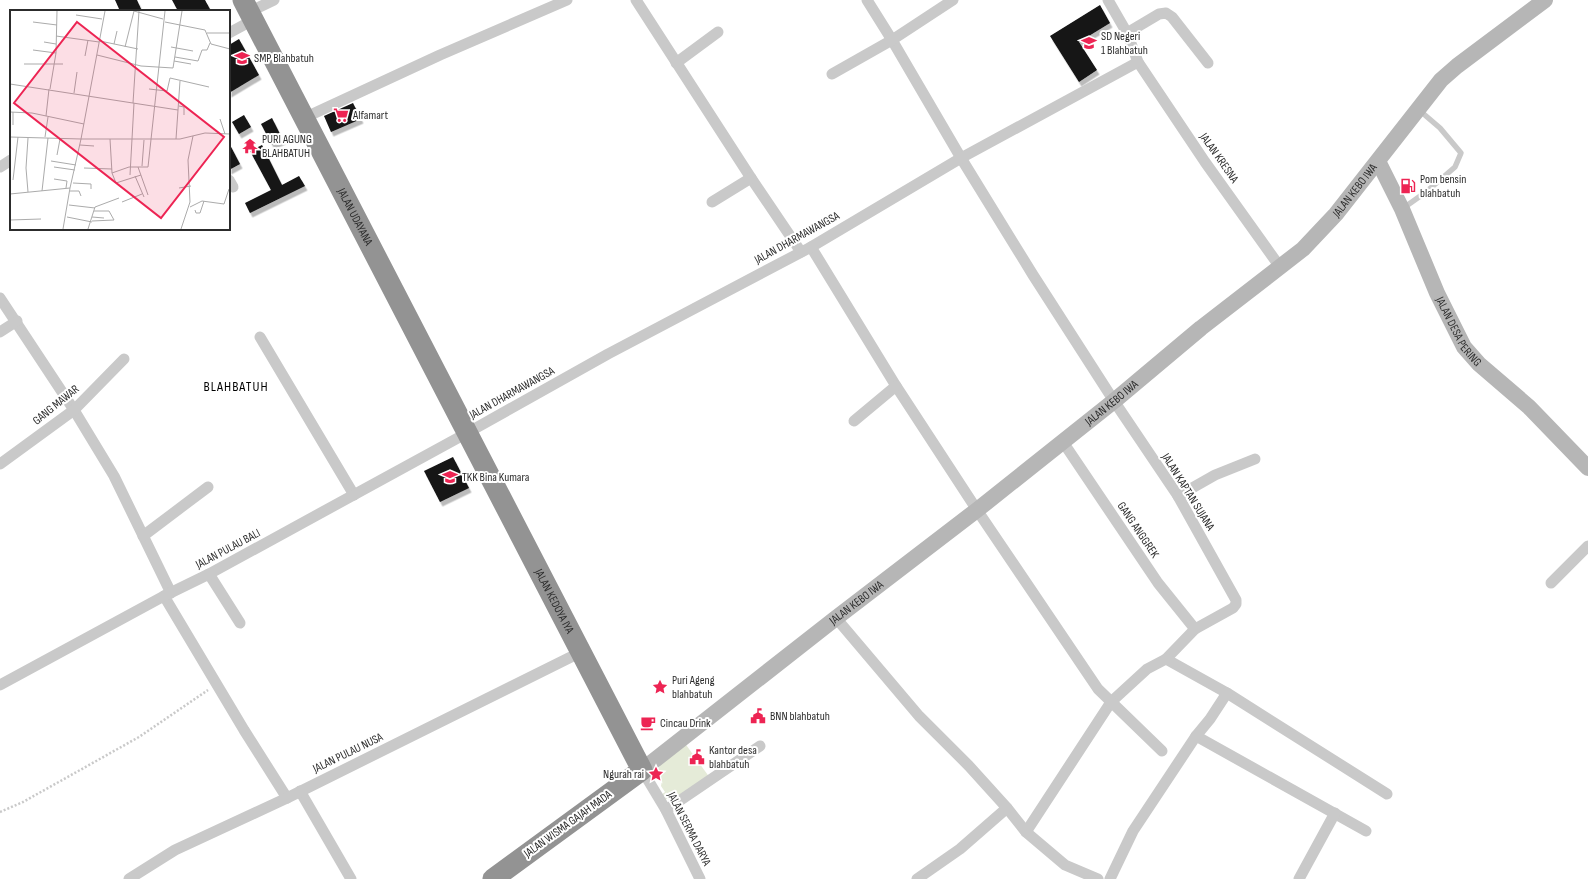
<svg xmlns="http://www.w3.org/2000/svg" width="1588" height="879" font-family="'Sofia Sans Condensed',sans-serif">
	<style>
		.green { fill: #e5ebd8 }
		.building { fill: #131313; filter: url(#shadow) }
		.lines { fill: none; stroke-linecap: round; stroke-linejoin: round }
		.path { stroke: #c9c9c9; stroke-width: 2.5; stroke-dasharray: 2 2; stroke-linecap: butt }
		.lane { stroke: #c9c9c9; stroke-width: 5.5 }
		.street { stroke: #c9c9c9; stroke-width: 11 }
		.secondary { stroke: #b6b6b6; stroke-width: 16 }
		.highway { stroke: #939393; stroke-width: 21 }
		.labels { text-anchor: middle; dominant-baseline: central; stroke-width: 4; stroke-linejoin: round; paint-order: stroke }
		.poi-label { font-size: 12px; fill: #2c2c2c; stroke: #fff; text-anchor: start }
		.street-label { font-size: 12px; fill: #2c2c2c; stroke: #fff }
		.quarter-label { font-size: 14px; letter-spacing: 1px; fill: #000; stroke: #fff }
		.inset-road { fill: none; stroke: #ababab; stroke-width: 1 }
		.view { fill: #ed2453; fill-opacity: 0.15; stroke: #ed2453; stroke-width: 2 }
		.inset-edge { fill: none; stroke: #2c2c2c; stroke-width: 2 }
	</style>
	<defs>
		<filter id="shadow"><feDropShadow dx="2.5" dy="4.5" stdDeviation="0" flood-color="#0004"/></filter>
	</defs>
	<rect width="100%" height="100%" fill="#fff"/>
	<path class="green" d="M684,742L710,778L671,804L668,798L665,800L661,795L665,792L661,786L662,780L657,772L663,759Z"/>
	<g class="building">
		<path d="M115,0H137L142,11H120Z"/>
		<path d="M172,0H205L211,11H178Z"/>
		<path d="M1100,5L1110,23L1079,42L1097,70L1079,82L1050,36Z"/>
		<path d="M239,39L259,75L229,93V45Z"/>
		<path d="M353,103L361,119L331,132L324,116Z"/>
		<path d="M244,115L251,127L239,134L232,122Z"/>
		<path d="M272,118L283,140L272,145L261,124Z"/>
		<path d="M229,143L240,164L229,170Z"/>
		<path d="M262,145L282,185L299,176L305,186L250,213L245,203L271,190L250,151Z"/>
		<path d="M453,457L469,488L440,502L424,471Z"/>
	</g>
	<g class="lines">
		<path class="path" d="M0,812L23,802L139,737L208,690"/>
		<path class="lane" d="M1402,209L1426,192L1455,167L1461,153L1440,128L1419,110"/>
		<g class="street">
			<path d="M636,0L751,178L801,252"/>
			<path d="M867,0L892,40L961,158L1033,275L1114,401L1178,496L1236,600V604L1233,608L1195,629L1166,659L1147,669L1111,702L1026,832"/>
			<path d="M1108,0L1127,33L1138,62L1205,162L1280,267"/>
			<path d="M249,12L274,0"/>
			<path d="M229,33L253,20"/>
			<path d="M1127,33L1159,14L1166,13L1172,17L1208,63"/>
			<path d="M676,63L718,32"/>
			<path d="M832,74L892,40L953,0"/>
			<path d="M304,118L440,55L567,0"/>
			<path d="M0,167L11,160"/>
			<path d="M229,180L233,187"/>
			<path d="M712,202L751,178"/>
			<path d="M811,247L896,386L977,510L1098,689L1162,751"/>
			<path d="M0,298L74,410L114,476L171,593"/>
			<path d="M0,332L17,321"/>
			<path d="M260,337L354,495"/>
			<path d="M854,421L896,386"/>
			<path d="M1063,442L1158,583L1195,629"/>
			<path d="M0,464L74,410L124,359"/>
			<path d="M1178,496L1215,475L1255,459"/>
			<path d="M143,536L208,487"/>
			<path d="M209,574L240,623"/>
			<path d="M1551,583L1588,546"/>
			<path d="M164,596L244,730L287,798"/>
			<path d="M836,618L919,716L969,766L1007,808L1026,832L1065,865L1098,879"/>
			<path d="M1166,659L1227,693L1387,794"/>
			<path d="M0,685L164,596L209,574L467,433L608,354L811,247L961,158L1138,62"/>
			<path d="M1196,736L1366,831"/>
			<path d="M642,770L666,810L700,879"/>
			<path d="M300,791L351,879"/>
			<path d="M666,810L760,746"/>
			<path d="M129,879L175,850L287,798L581,652"/>
			<path d="M917,879L960,849L1007,808"/>
			<path d="M1110,879L1133,831L1196,736L1210,719L1227,693"/>
			<path d="M1299,879L1335,813"/>
		</g>
		<g class="secondary">
			<path id="s1" d="M1378,161L1402,209L1437,293L1464,347L1479,364L1529,407L1588,468"/>
			<path id="s2" d="M642,770L836,618L977,510L1114,401L1201,328L1303,249L1336,214L1441,80L1457,66L1545,0"/>
		</g>
		<path class="highway" id="s3" d="M243,0L642,770L493,879"/>
	</g>
	<defs>
		<g id="school-bare" transform="scale(1.2)"><path d="M0-5L7-2L0 1L-7-2ZM-4 1L0 2.5L4 1V4Q0 6-4 4Z" fill="#ed2453" stroke="#fff" stroke-width="2.5" paint-order="stroke"/></g>
		<g id="supermarket-bare" transform="scale(1.2)"><path d="M-6-5.5h2.5l.6 2H6L4.5 2H-2.5L-4.4-4H-6ZM-1.5 3.2a1.3 1.3 0 1 0 .1 0ZM3 3.2a1.3 1.3 0 1 0 .1 0Z" fill="#ed2453" stroke="#fff" stroke-width="2.5" paint-order="stroke"/></g>
		<g id="temple-bare" transform="scale(1.2)"><path d="M0-6L5-2H3V0L6.5 2.5H4V6H1.5V3h-3V6H-4V2.5H-6.5L-3 0V-2H-5Z" fill="#ed2453" stroke="#fff" stroke-width="2.5" paint-order="stroke"/></g>
		<g id="fuel-bare" transform="scale(1.2)"><path d="M-5.5-6h7V0h2V4h1.3V-2.5L3-4.5l.8-.8L6-3V5H2.5V1h-1V6h-7ZM-4.2-4.7v3.2H.2V-4.7Z" fill="#ed2453" stroke="#fff" stroke-width="2.5" paint-order="stroke"/></g>
		<g id="sight-bare" transform="scale(1.2)"><path d="M0-6L1.8-2.2L6-1.7L2.9 1.2L3.7 5.4L0 3.3L-3.7 5.4L-2.9 1.2L-6-1.7L-1.8-2.2Z" fill="#ed2453" stroke="#fff" stroke-width="2.5" paint-order="stroke"/></g>
		<g id="civic-bare" transform="scale(1.2)"><path d="M-.6-6.5H3V-4.5H.6V-3L4-1V1h2V6H-6V1h2V-1L-.6-3ZM-1.2 2.5V6h2.4V2.5Z" fill="#ed2453" stroke="#fff" stroke-width="2.5" paint-order="stroke"/></g>
		<g id="cafe-bare" transform="scale(1.2)"><path d="M-5.5-4.5H6V0H3Q3 3.5 0 3.5H-2.5Q-5.5 3.5-5.5 0ZM3-3.2v2h1.7v-2ZM-6 4.5H4V6H-6Z" fill="#ed2453" stroke="#fff" stroke-width="2.5" paint-order="stroke"/></g>
	</defs>
	<g fill-rule="evenodd">
		<use href="#school-bare" x="1089" y="43"/>
		<use href="#school-bare" x="242" y="58"/>
		<use href="#supermarket-bare" x="341" y="115"/>
		<use href="#temple-bare" x="250" y="146"/>
		<use href="#fuel-bare" x="1408" y="186"/>
		<use href="#school-bare" x="450" y="477"/>
		<use href="#sight-bare" x="660" y="687"/>
		<use href="#civic-bare" x="758" y="716"/>
		<use href="#cafe-bare" x="648" y="723"/>
		<use href="#civic-bare" x="697" y="757"/>
		<use href="#sight-bare" x="656" y="774"/>
	</g>
	<g class="labels">
		<g class="poi-label">
			<text x="1101" y="36">SD Negeri<tspan x="1101" dy="14">1 Blahbatuh</tspan></text>
			<text x="254" y="58">SMP Blahbatuh</text>
			<text x="353" y="115">Alfamart</text>
			<text x="262" y="139">PURI AGUNG<tspan x="262" dy="14">BLAHBATUH</tspan></text>
			<text x="1420" y="179">Pom bensin<tspan x="1420" dy="14">blahbatuh</tspan></text>
			<text x="462" y="477">TKK Bina Kumara</text>
			<text x="672" y="680">Puri Ageng<tspan x="672" dy="14">blahbatuh</tspan></text>
			<text x="770" y="716">BNN blahbatuh</text>
			<text x="660" y="723">Cincau Drink</text>
			<text x="709" y="750">Kantor desa<tspan x="709" dy="14">blahbatuh</tspan></text>
			<text x="644" y="774" text-anchor="end">Ngurah rai</text>
		</g>
		<g class="street-label">
			<text transform="translate(1219 158) rotate(55)">JALAN KRESNA</text>
			<text stroke="none"><textPath href="#s2" startOffset="920">JALAN KEBO IWA</textPath></text>
			<text stroke="none"><textPath href="#s3" startOffset="244">JALAN UDAYANA</textPath></text>
			<text transform="translate(797 238) rotate(-29)">JALAN DHARMAWANGSA</text>
			<text stroke="none"><textPath href="#s1" startOffset="189">JALAN DESA PERING</textPath></text>
			<text transform="translate(512 393) rotate(-29)">JALAN DHARMAWANGSA</text>
			<text stroke="none"><textPath href="#s2" startOffset="596">JALAN KEBO IWA</textPath></text>
			<text transform="translate(56 405) rotate(-39)">GANG MAWAR</text>
			<text transform="translate(1188 492) rotate(58)">JALAN KAPTAN SUJANA</text>
			<text transform="translate(1138 530) rotate(56)">GANG ANGGREK</text>
			<text transform="translate(228 549) rotate(-28)">JALAN PULAU BALI</text>
			<text stroke="none"><textPath href="#s3" startOffset="677">JALAN KEDOYA IYA</textPath></text>
			<text stroke="none"><textPath href="#s2" startOffset="272">JALAN KEBO IWA</textPath></text>
			<text transform="translate(348 753) rotate(-26)">JALAN PULAU NUSA</text>
			<text transform="translate(568 824) rotate(-36)">JALAN WISMA GAJAH MADA</text>
			<text transform="translate(689 829) rotate(63)">JALAN SERMA DARYA</text>
		</g>
		<g class="quarter-label">
			<text x="236" y="386">BLAHBATUH</text>
		</g>
	</g>
	<g transform="translate(10 10)">
		<rect width="220" height="220" fill="#fff"/>
		<path class="inset-road" d="M66,5L92,9M23,12L47,15M155,12L195,20L201,34L220,39M197,23H220M46,26L89,32M90,31L128,39M34,32L46,34M104,34L107,21M115,37L124,1L153,9M161,37L183,41M23,40L46,43M87,45L131,56L163,58L172,1M75,46L78,30M165,47L188,51L192,40H197L200,33M164,51L181,54M14,54H53M0,74L168,100M40,79L46,43L47,1M139,79L157,81L160,68L199,77M64,83L67,62M123,93L129,1M169,96L174,97V105M0,102L22,103L74,114M36,106L39,79M210,109L215,124M3,115V102M0,127L71,129L95,1M35,127L38,107M71,129H170L195,123L220,124M100,129L102,163L106,173L131,165M166,129L170,71M70,135L84,136M47,145L50,129M41,151L66,155M132,156L134,130M44,157L65,160M128,157L138,185M74,158L102,159M102,163L119,157H138L155,1M120,165L124,93M125,166L134,187M44,169L57,171L56,178M3,170L8,127M63,173L81,174V179M60,178L71,129M169,178L181,176M32,181L38,128M60,181H69L71,186M18,182L16,158L18,128M0,184L60,178M112,192L132,184M214,194L219,179M59,195L85,198M180,197L192,191L214,194M185,200L186,203H190L194,191M57,207L82,212M82,207L94,208M0,210L31,209M82,211L104,210L99,201H84M53,219L60,178M78,219L85,197L109,188M171,219L180,192L178,150L183,126"/>
		<path class="view" d="M67,12L214,127L151,208L4,93Z"/>
		<rect width="220" height="220" class="inset-edge"/>
	</g>
</svg>
